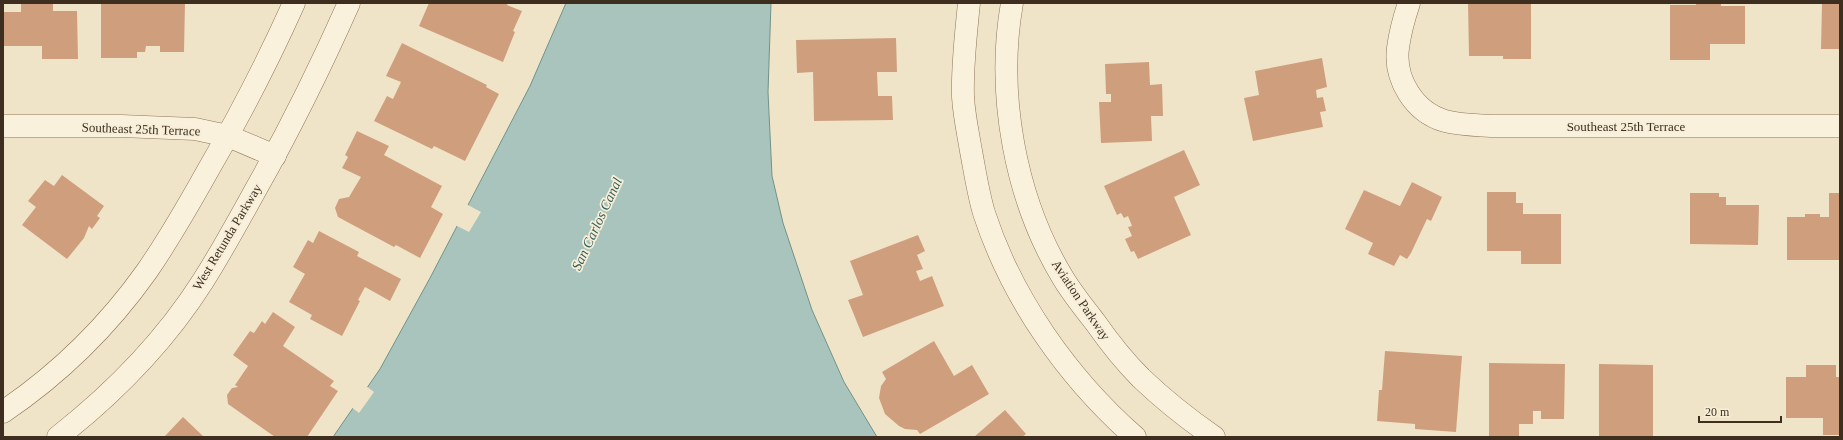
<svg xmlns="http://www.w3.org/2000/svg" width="1843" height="440" font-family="Georgia,serif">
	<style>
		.water { fill: #a9c4bc; stroke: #6f938a }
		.pier { fill: #f0e4c8 }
		.building { fill: #cf9f7d }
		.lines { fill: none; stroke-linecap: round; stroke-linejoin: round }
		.minor-casing { stroke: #8d765c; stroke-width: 23 }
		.minor { stroke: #faf1dc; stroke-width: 22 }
		.labels { text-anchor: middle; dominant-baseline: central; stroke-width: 3.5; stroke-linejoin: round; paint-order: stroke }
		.street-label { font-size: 13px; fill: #3d2e20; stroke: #f7eed8 }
		.water-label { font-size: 14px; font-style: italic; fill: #2f5d5a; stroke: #f7eed8 }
	</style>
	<rect width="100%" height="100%" fill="#f0e4c8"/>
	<path class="water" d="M566,3H771L768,92L772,176L783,223L812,310L844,382L877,437H333L380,369L430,278L530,86Z"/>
	<g class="pier">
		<path d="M466,204L481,212L469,232L455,225Z"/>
		<path d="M366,386L374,392L359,413L351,407Z"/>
	</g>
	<g class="building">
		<path d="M21,3H53V11H77L78,59H42V46H3V12H21Z"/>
		<path d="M101,3H185L184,52H160V46H146L145,52H137V58H101Z"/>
		<path d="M429,3H508L507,5L522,11L513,31L515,32L503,62L419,26Z"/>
		<path d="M1468,3H1531V59H1503V56H1469Z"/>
		<path d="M1696,3H1721V6H1745V44H1710V60H1670V5H1696Z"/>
		<path d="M1822,3H1840V49H1821Z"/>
		<path d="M896,38L897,72H877L878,96H892L893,120L814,121L813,72L797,73L796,40Z"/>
		<path d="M402,43L487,85L486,87L499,94L465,161L434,146L432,149L374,121L387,96L393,99L401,82L386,76Z"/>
		<path d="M1322,58L1327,87L1316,90L1317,98L1323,97L1326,111L1320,112L1323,127L1253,141L1244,98L1259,95L1255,71Z"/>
		<path d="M1149,62L1150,85L1162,84L1163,116H1151L1152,141L1101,143L1099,102H1111V94H1106L1105,64Z"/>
		<path d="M357,131L389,146L384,155L442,186L431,207L443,214L420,258L396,245L394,247L338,217L335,208L339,199L349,197L361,177L342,168L348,157L345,155Z"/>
		<path d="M1184,150L1200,185L1174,197L1191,235L1138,259L1134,251L1131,252L1125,239L1132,236L1128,227L1132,226L1128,216L1124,218L1121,213L1117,215L1104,186Z"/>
		<path d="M62,175L104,206L97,216L100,218L92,229L89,226L84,238L67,259L22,225L36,207L28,201L45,180L54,186Z"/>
		<path d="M1412,182L1442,197L1431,221L1427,219L1411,253L1407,259L1400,255L1394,266L1368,254L1373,243L1345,229L1364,190L1400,206Z"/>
		<path d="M1487,192H1516V203H1523V214H1561V264H1521V251H1487Z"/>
		<path d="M1690,193H1719V197H1726V205H1759L1758,245L1690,244Z"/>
		<path d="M1829,193H1840V260H1787V217H1805V214H1820V217H1829Z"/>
		<path d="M319,231L359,252L357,256L401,279L390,301L365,287L358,300L360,301L342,336L310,319L312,315L289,302L305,274L293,267L308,240L313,243Z"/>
		<path d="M918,235L925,251L917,255L923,269L916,271L920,281L932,276L944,306L863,337L848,300L863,295L850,261Z"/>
		<path d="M273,312L295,327L283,346L334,381L330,386L338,391L307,437H275L228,404L227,395L232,388L238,387L235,385L248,366L233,355L250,331L254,333L262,321L265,324Z"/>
		<path d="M934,341L954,376L972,365L989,394L920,434L917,430L905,429L899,426L885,414L879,398L881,386L886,379L882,372Z"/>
		<path d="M1385,351L1462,356L1456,432L1415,429V424L1377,421L1379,390H1382Z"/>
		<path d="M1489,363L1565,364L1564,419H1541V411H1533V424H1519V437H1489Z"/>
		<path d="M1599,364L1653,365V437H1599Z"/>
		<path d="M1806,365H1836V377H1840V435H1823V418H1786V377H1806Z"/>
		<path d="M1005,410L1026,434L1022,437H974Z"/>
		<path d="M183,417L204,437H164Z"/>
	</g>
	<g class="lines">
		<g class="minor-casing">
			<g id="minor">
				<path d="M969,3C966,34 962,65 963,97C964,115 968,133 971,151C975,172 978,193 984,213C1012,299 1068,378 1135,437"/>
				<path d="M1012,3C996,94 1015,199 1063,278C1072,293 1084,308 1095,322C1109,342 1124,361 1141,378C1164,400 1188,419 1214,437"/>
				<path d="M1409,3C1404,18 1400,32 1398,48C1394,79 1414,112 1445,121C1460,125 1475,125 1491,126H1840"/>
				<path d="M3,126H121L195,129L228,136L275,156"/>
				<path d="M3,412C59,374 108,326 147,271C169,239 188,206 207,172C239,117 268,61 294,3"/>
				<path d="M58,437C114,393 165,341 203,281C222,251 239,220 256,189C290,129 321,66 349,3"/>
			</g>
		</g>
		<use href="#minor" class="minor"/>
	</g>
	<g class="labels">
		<g class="street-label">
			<text x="1626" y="126">Southeast 25th Terrace</text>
			<text transform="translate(141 129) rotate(2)">Southeast 25th Terrace</text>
			<text transform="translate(227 237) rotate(-59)">West Retunda Parkway</text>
			<text transform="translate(1081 300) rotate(56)">Aviation Parkway</text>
		</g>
		<g class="water-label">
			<text transform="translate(597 224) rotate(-65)">San Carlos Canal</text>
		</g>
	</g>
	<rect width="1843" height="440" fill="none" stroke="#3d2e20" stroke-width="8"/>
	<path d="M1699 416v6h82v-6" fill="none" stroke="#3d2e20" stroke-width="2"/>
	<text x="1705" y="416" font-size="12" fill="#3d2e20" stroke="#f7eed8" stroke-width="3" paint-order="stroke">20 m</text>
</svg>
